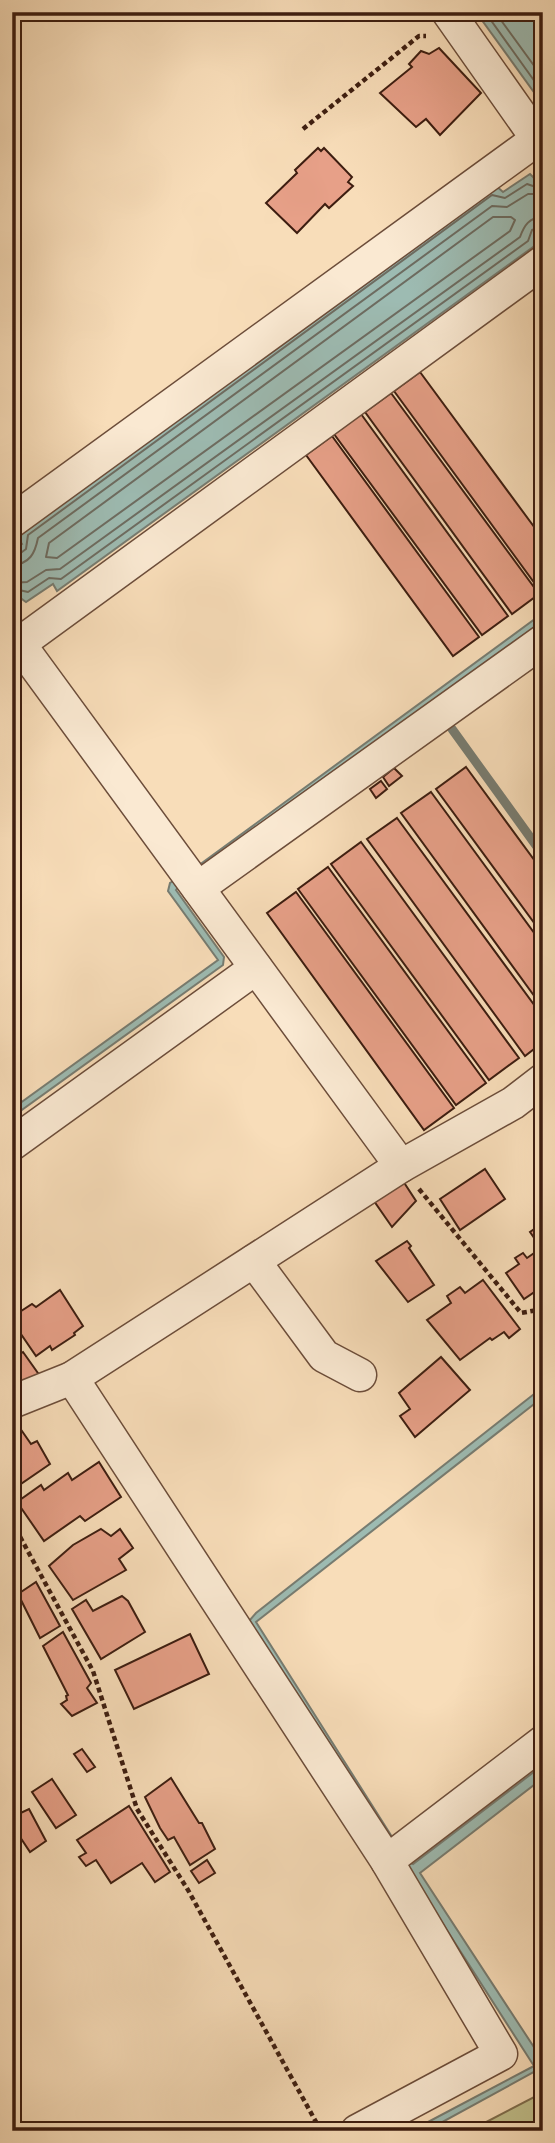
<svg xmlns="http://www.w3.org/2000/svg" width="555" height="2143" font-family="'Libre Caslon Text',serif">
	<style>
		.green { fill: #c1c08c; stroke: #7f6e4e; stroke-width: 2 }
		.water { fill: #9dbbb2; stroke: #777c71; stroke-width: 2 }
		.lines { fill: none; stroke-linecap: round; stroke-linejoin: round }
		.shore { stroke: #6d6c61; stroke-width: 2 }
		.stream { stroke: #777c71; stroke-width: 9 }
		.building { fill: #e7a088; stroke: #3d1d10; stroke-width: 2 }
		.minor-casing { stroke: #6c4d3a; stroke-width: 35 }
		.path { stroke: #3d1d10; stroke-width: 4.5; stroke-dasharray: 5 3.5; stroke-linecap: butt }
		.minor { stroke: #fae9d2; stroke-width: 32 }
	</style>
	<rect width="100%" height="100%" fill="#f8ddb9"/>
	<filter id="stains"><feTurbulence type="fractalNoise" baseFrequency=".00286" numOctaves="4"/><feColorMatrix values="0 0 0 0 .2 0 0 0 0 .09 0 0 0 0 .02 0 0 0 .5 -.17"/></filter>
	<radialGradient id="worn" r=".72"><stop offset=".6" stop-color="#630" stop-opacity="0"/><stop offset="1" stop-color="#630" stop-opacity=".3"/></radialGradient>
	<path class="green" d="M538,2095L543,2101V2131H469Z"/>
	<g class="water">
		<path d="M476,12H543V101L541,102Z"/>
		<path d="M530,174L536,180L543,175V231L536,236L540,242L57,591L53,584L26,602L19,597L12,602V551L22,544L16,535L494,184L503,192Z"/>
		<path d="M543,613V621L205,867L202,863Z"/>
		<path d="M175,880L179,886L176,890L224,957L223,965L12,1117V1109L218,960L168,891L170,883Z"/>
		<path d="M543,1387V1397L256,1622L394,1840L390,1843L249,1621L256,1613Z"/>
		<path d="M543,1765V1778L420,1873L543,2061V2067L426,2131H411L534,2066L405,1865L409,1862L413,1864Z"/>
	</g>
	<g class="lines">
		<g class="shore">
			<path d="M485,12L543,93"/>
			<path d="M495,12L543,78"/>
			<path d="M511,217L515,220L510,231L57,558L46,557L49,543L493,217Z"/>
			<path d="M12,556L18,555L26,549L28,535L492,195L505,198L527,184L536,187L543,184"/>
			<path d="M12,565C30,564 35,553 38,538L492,206L507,207L528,194H543"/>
			<path d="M12,583L27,582L46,570L60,569L520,237C524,226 529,217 543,217"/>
			<path d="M12,593L19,590L28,592L49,578L61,579L528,241L532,230L543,226"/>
		</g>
		<path class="stream" d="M452,729L543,855"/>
	</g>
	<g class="building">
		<path d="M439,48L481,93L440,135L426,119L416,127L380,93L412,67L409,64L421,51L429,54Z"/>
		<path d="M318,148L321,151L324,148L352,177L348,182L353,186L329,208L325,204L297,233L266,203L297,173L295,170Z"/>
		<path d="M420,372L543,539L541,592L394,391Z"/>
		<path d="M391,393L539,594L512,614L365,412Z"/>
		<path d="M361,414L508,616L482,635L334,434Z"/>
		<path d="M332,436L479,637L453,656L306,455Z"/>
		<path d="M466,767L543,872V935L436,789Z"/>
		<path d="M394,768L402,776L389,786L383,777Z"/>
		<path d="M381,781L387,789L376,798L370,789Z"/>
		<path d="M431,792L543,945V1008L401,813Z"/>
		<path d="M397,818L543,1017V1042L525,1056L367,839Z"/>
		<path d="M361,842L519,1058L489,1080L331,864Z"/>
		<path d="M328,867L486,1083L456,1105L298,889Z"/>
		<path d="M296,892L454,1108L424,1130L267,913Z"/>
		<path d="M485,1169L505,1199L460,1230L440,1199Z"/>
		<path d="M403,1181L416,1201L392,1227L374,1201Z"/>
		<path d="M543,1223V1242L541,1240L537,1242L530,1232Z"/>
		<path d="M407,1241L411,1246L409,1248L434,1285L408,1302L376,1261Z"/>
		<path d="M540,1249L543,1254V1295L539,1289L524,1299L506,1273L519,1264L515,1258L523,1253L527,1258Z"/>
		<path d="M483,1280L520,1329L509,1338L504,1332L492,1340L490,1338L460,1360L427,1320L451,1303L447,1296L460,1287L465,1293Z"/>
		<path d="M60,1290L83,1326L74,1333L75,1335L52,1350L50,1346L36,1356L12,1321V1317L32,1304L36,1307Z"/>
		<path d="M23,1352L40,1376L19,1389L12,1379V1359Z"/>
		<path d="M441,1357L470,1390L415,1437L400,1416L410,1409L399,1393Z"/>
		<path d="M15,1421L31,1444L37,1441L50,1464L12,1490V1422Z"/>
		<path d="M99,1462L121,1497L85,1521L80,1516L44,1541L17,1502L41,1485L44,1490L68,1473L72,1480Z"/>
		<path d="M101,1529L111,1536L120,1529L133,1548L119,1559L126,1570L73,1600L49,1566L73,1545Z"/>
		<path d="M36,1582L60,1626L40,1638L18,1594Z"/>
		<path d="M122,1596L128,1601L145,1632L101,1659L72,1609L86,1600L93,1611Z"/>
		<path d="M63,1632L91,1683L87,1688L97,1703L72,1716L61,1704L67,1700L66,1696L68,1695L43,1646Z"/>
		<path d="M190,1634L209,1674L134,1709L115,1670Z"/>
		<path d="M82,1749L95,1767L87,1772L74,1754Z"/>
		<path d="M171,1778L199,1823H202L215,1849L190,1865L174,1837L168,1840L160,1828L145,1797Z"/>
		<path d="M52,1779L76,1815L56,1828L32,1792Z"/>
		<path d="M129,1806L170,1872L155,1882L142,1863L111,1883L96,1860L86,1866L79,1857L86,1853L77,1840Z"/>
		<path d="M29,1809L46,1841L30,1852L20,1837L15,1839L12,1833V1817Z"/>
		<path d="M207,1860L215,1873L199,1883L191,1871Z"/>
	</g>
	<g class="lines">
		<g class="minor-casing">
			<g id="minor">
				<path d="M448,12L543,147"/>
				<path d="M12,521L543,135"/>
				<path d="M12,634L401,1166"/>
				<path d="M12,649L543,262"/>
				<path d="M198,888L543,641"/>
				<path d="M12,1144L256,968"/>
				<path d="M254,1261L324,1356L360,1375"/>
				<path d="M72,1378L387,1861L501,2054L357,2131"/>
				<path d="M12,1402L72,1378L401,1166L513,1103L543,1080"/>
				<path d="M387,1861L543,1742"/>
			</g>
		</g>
		<g class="path">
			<path d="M303,129L419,36H426"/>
			<path d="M419,1189L521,1313L543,1309"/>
			<path d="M12,1522L93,1671L137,1809L188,1890L321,2131"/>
		</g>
		<use href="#minor" class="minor"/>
	</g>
	<rect width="555" height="2143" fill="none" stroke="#f8ddb9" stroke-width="42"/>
	<rect x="14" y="14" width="527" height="2115" fill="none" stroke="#3d1d10" stroke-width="3.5"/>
	<rect x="21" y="21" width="513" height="2101" fill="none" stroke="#3d1d10" stroke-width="2"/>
	<rect width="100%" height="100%" filter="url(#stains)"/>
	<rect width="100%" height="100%" fill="url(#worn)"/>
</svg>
